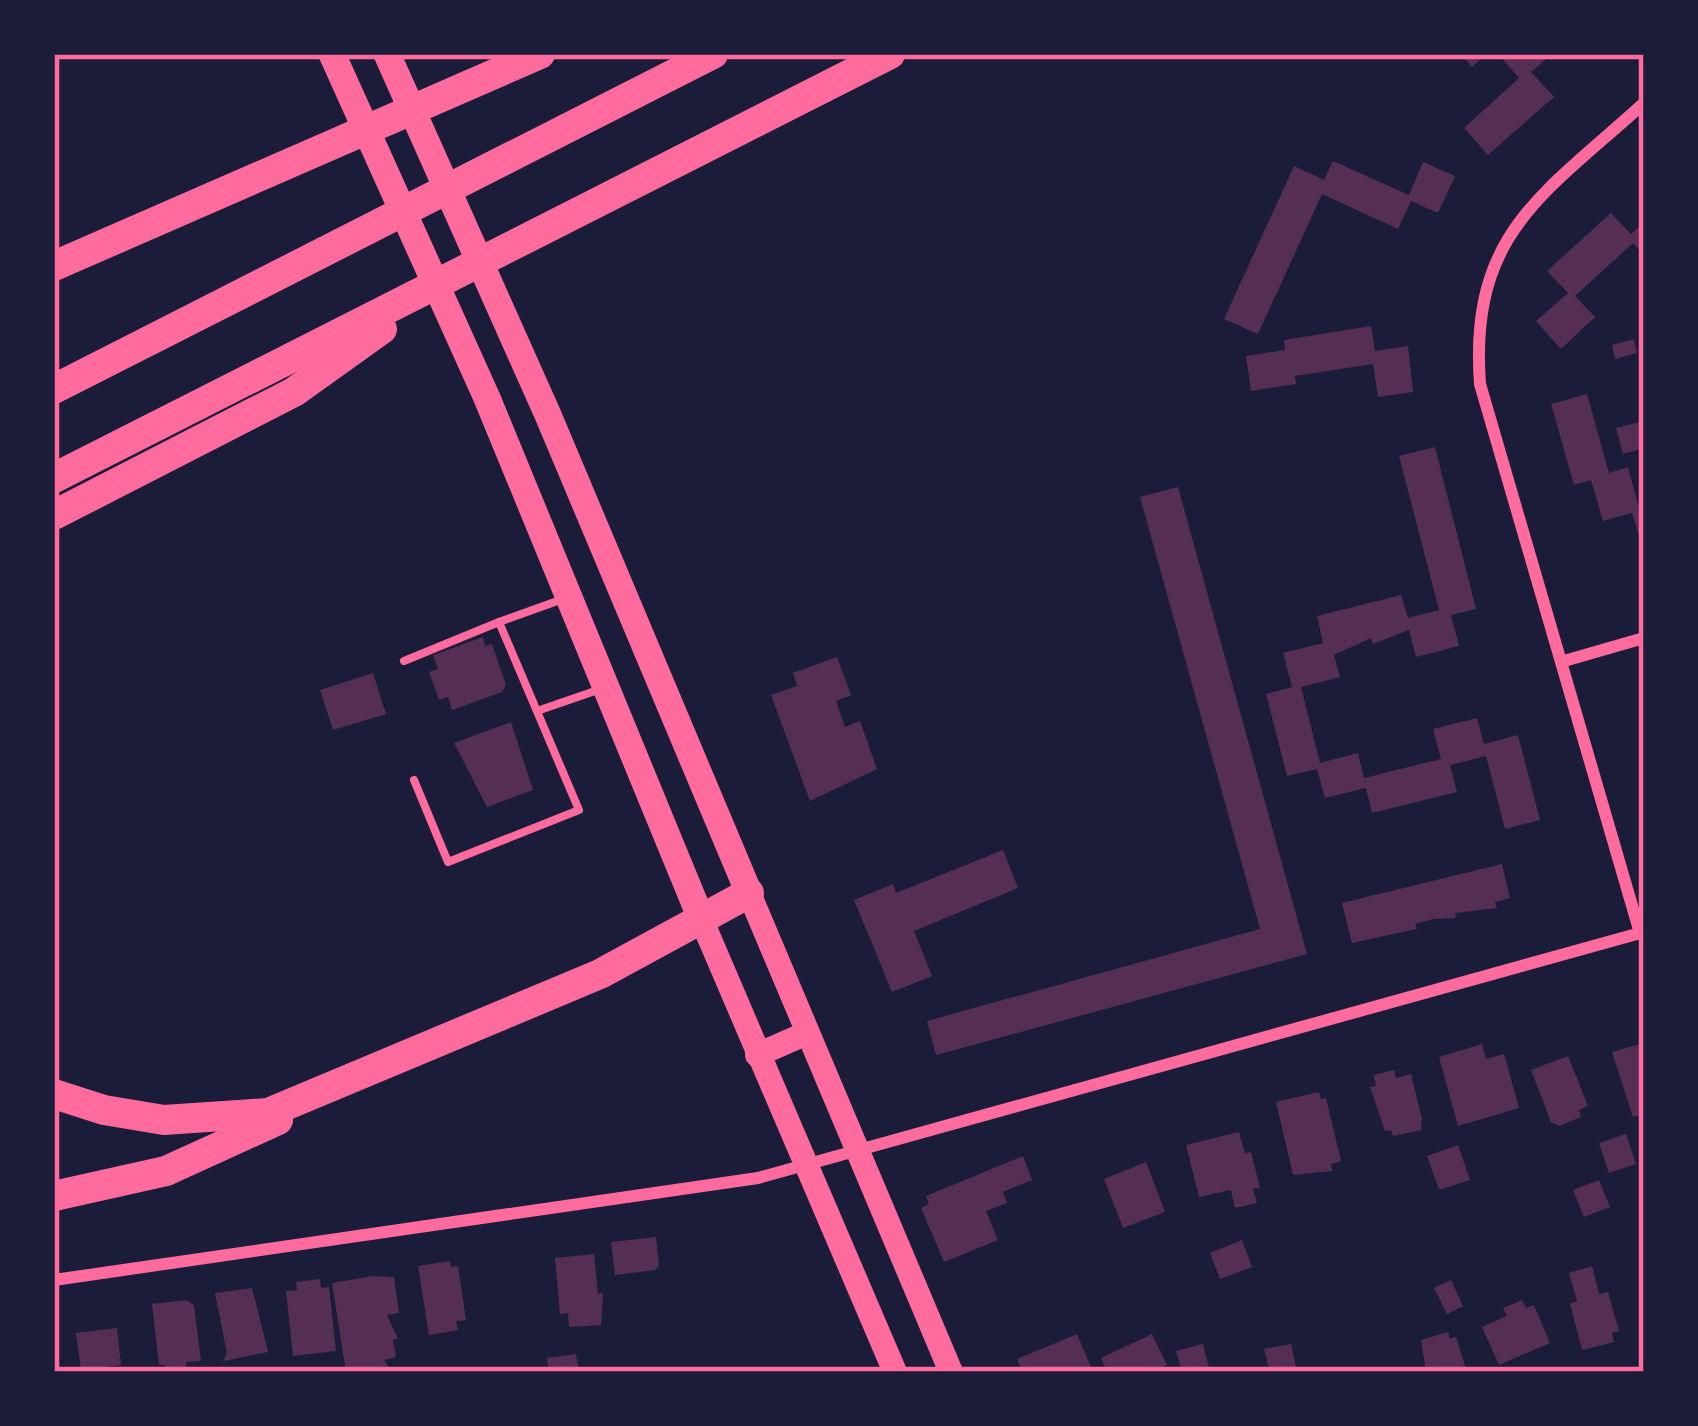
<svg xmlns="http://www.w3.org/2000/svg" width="1698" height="1426" font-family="Roboto,sans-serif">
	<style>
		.building { fill: #542f53 }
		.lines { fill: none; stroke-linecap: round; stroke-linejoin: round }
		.service { stroke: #ff6b9d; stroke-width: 8 }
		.minor { stroke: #ff6b9d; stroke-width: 12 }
		.primary { stroke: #ff6b9d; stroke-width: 24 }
		.trunk { stroke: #ff6b9d; stroke-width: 27 }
		.motorway { stroke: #ff6b9d; stroke-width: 30 }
		.neatline { fill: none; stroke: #ff6b9d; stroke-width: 4.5 }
	</style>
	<rect width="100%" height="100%" fill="#1b1b3a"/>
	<g class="building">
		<path d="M1461,54H1486L1472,67Z"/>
		<path d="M1498,54H1552L1531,72L1554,97L1488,155L1464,128L1519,78Z"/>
		<path d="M1333,161L1409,195L1423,162L1455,176L1438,213L1411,201L1398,229L1322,194L1258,334L1224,319L1294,166L1324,180Z"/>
		<path d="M1611,213L1631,234L1644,222V255L1633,243L1575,296L1595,317L1561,349L1536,321L1568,293L1547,271Z"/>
		<path d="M1371,326L1375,351L1408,346L1413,392L1378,397L1373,364L1295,376L1296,384L1251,391L1246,356L1285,350L1284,340Z"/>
		<path d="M1634,339L1637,353L1615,359L1612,345Z"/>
		<path d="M1587,394L1609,473L1628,467L1638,505L1644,503V552L1632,513L1603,521L1591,480L1574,485L1551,404Z"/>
		<path d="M1644,421V448L1623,454L1616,428Z"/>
		<path d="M1435,447L1476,609L1451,615L1459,646L1416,657L1409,630L1373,644L1371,638L1334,655L1340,677L1301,687L1320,763L1358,753L1364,778L1441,759L1433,729L1477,718L1484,744L1518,735L1540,820L1505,829L1486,756L1450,765L1457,792L1372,813L1366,788L1325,798L1317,769L1287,776L1266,694L1292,687L1283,653L1323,643L1317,616L1401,595L1408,618L1439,610L1399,456Z"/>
		<path d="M1178,487L1307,954L936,1055L927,1021L1260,929L1140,497Z"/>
		<path d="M483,637L485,646L492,644L506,685L502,692L452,710L448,697L439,700L429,672L438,669L433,655Z"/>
		<path d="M837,657L851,695L836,701L845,727L860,721L877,769L810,801L771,695L797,686L793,673Z"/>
		<path d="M373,673L386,714L333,730L320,690Z"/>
		<path d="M511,722L533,790L487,807L454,743Z"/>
		<path d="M1003,850L1018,888L914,931L932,976L892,992L854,900L893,884L896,893Z"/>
		<path d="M1502,864L1510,898L1495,902L1497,908L1455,913L1456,918L1433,919L1415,924L1417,929L1352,943L1342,903Z"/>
		<path d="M1644,1043V1114L1633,1117L1612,1052Z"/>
		<path d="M1482,1044L1486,1059L1504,1054L1519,1108L1458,1126L1439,1057Z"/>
		<path d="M1568,1056L1588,1106L1579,1110L1581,1117L1559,1126L1551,1122L1531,1070Z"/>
		<path d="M1394,1070L1396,1078L1411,1074L1422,1119L1421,1130L1393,1136L1391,1130L1385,1131L1370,1087L1376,1086L1374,1075Z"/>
		<path d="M1319,1092L1321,1099L1326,1098L1341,1161L1331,1164L1332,1171L1293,1175L1276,1102Z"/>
		<path d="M1239,1132L1245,1154L1251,1152L1260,1188L1253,1189L1257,1203L1235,1208L1231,1190L1199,1197L1186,1145Z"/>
		<path d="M1626,1134L1636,1164L1609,1173L1599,1143Z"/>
		<path d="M1458,1145L1470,1180L1439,1190L1427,1156Z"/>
		<path d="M1023,1156L1032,1180L1003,1192L1007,1203L986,1211L998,1240L944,1262L921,1208L929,1204L926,1196Z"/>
		<path d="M1146,1162L1165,1212L1123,1228L1104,1179Z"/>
		<path d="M1599,1180L1610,1207L1584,1217L1573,1190Z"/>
		<path d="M656,1237L659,1266L655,1270L615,1275L611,1242Z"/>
		<path d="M1242,1240L1252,1267L1220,1279L1210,1253Z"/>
		<path d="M594,1254L598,1294L603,1293L601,1325L569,1327L568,1313L560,1314L555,1258Z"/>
		<path d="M450,1261L451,1267L458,1266L466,1320L456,1321L458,1330L429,1335L418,1266Z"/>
		<path d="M1592,1266L1599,1294L1608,1292L1619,1331L1612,1333L1614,1342L1582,1350L1570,1304L1577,1301L1569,1273Z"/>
		<path d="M373,1276L394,1277L399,1313L387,1315L398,1339H393L396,1357L384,1360L392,1372H346L332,1283Z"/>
		<path d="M320,1279L321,1288L329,1287L336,1351L293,1356L286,1291L297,1290L296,1282Z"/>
		<path d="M1451,1280L1463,1306L1447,1314L1434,1288Z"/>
		<path d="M252,1288L268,1352L223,1361L227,1354L215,1293Z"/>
		<path d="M186,1300L194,1305L201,1361L186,1362L187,1372H166L165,1365H159L152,1304Z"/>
		<path d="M1522,1300L1526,1308L1534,1305L1550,1343L1499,1365L1482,1327L1507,1316L1503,1308Z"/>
		<path d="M117,1328L121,1365L81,1370L76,1333Z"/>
		<path d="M1448,1332L1450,1339L1456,1337L1467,1372H1426L1421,1340Z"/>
		<path d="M1077,1334L1093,1372H1022L1017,1359Z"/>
		<path d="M1152,1334L1167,1365L1152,1372H1107L1101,1358Z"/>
		<path d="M1203,1344L1209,1368L1182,1372L1176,1351Z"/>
		<path d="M1291,1344L1297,1372H1270L1264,1349Z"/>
		<path d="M576,1354L579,1372H549L547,1358Z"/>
	</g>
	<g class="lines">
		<g class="service">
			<path d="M404,661L499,622"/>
			<path d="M537,711L598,690"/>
			<path d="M414,780L448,862L579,810L499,622L563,599"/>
		</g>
		<g class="minor">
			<path d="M1564,661L1644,638"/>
			<path d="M1640,933L1480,384C1469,233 1543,195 1644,103"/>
			<path d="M54,1280L758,1178L1644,932"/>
		</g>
		<g class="primary">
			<path d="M749,893L951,1372"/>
			<path d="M702,921L895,1372"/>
			<path d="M757,1055L807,1033"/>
		</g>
		<g class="trunk">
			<path d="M332,54L487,398L702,921"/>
			<path d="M387,54L548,415L749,893"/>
		</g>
		<g class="motorway">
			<path d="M54,266L540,54"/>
			<path d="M54,389L713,54"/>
			<path d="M54,478L890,54"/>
			<path d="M54,515L294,392L382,329"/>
			<path d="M54,1094L104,1110L164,1120L268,1113L600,974L749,893"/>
			<path d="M54,1196L166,1171L278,1120"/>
		</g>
	</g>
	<rect width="1698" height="1426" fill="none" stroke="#1b1b3a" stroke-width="114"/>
	<rect x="57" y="57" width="1584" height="1312" class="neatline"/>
</svg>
